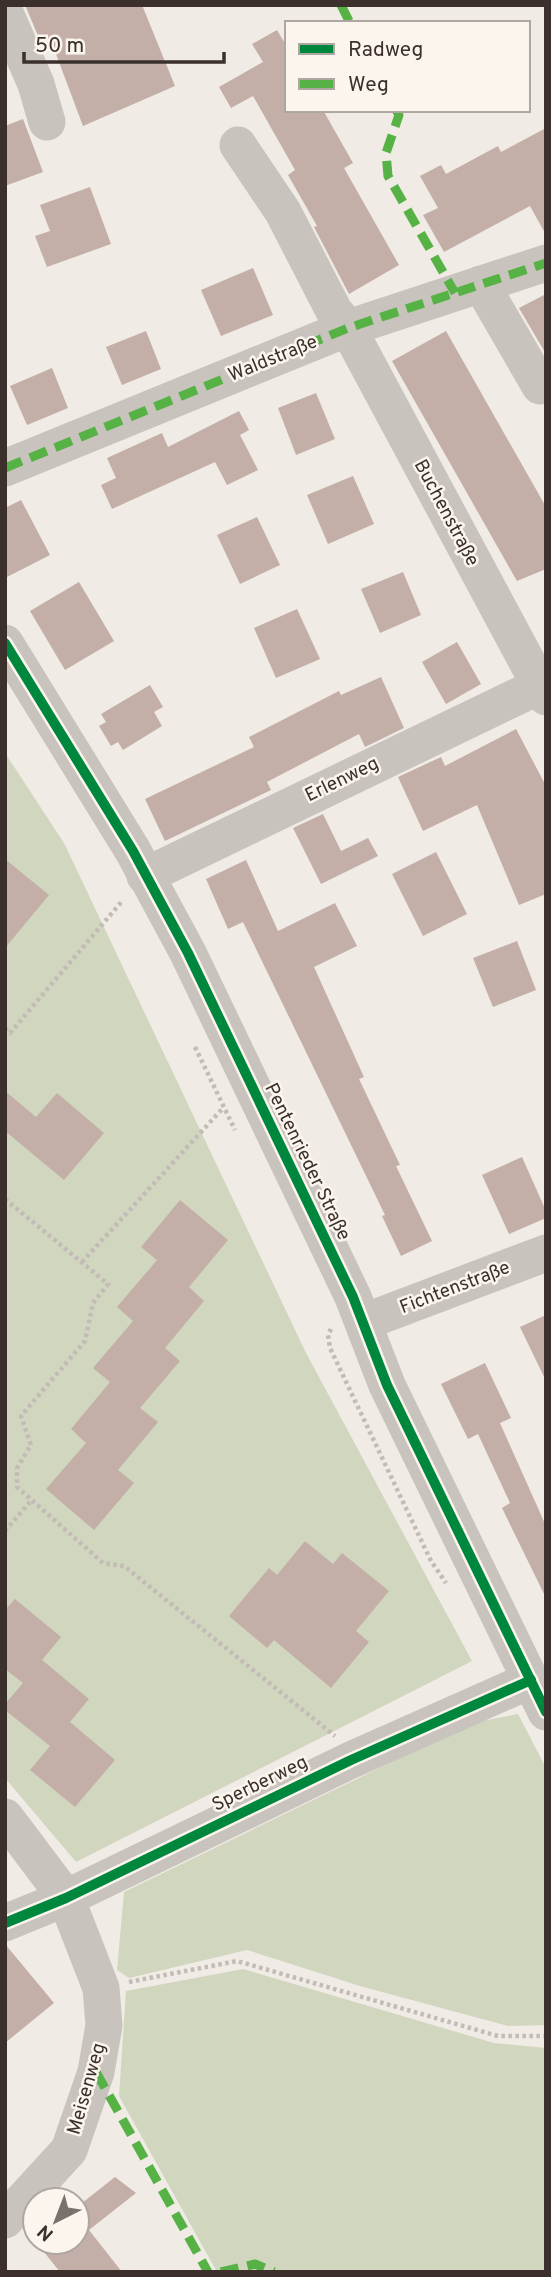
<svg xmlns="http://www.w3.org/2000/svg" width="551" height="2277" font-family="Overpass,sans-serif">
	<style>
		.green { fill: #d1d6bf }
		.building { fill: #c3afa7 }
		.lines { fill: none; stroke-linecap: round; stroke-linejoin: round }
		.path { stroke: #c2bbb6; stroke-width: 4.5; stroke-dasharray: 3.5 3.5; stroke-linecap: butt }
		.minor { stroke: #c9c3be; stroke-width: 37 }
		.quiet { stroke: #57b246; stroke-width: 9; stroke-dasharray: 18 9; stroke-linecap: butt }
		.cycleway-casing { stroke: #fbf5ee; stroke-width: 15 }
		.cycleway { stroke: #00873e; stroke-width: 10 }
		.labels { text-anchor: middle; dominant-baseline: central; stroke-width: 5; stroke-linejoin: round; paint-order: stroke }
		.street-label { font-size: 19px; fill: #3b302b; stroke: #fbf5ee }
	</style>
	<rect width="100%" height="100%" fill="#f0ebe5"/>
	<g class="green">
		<path d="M5,753L64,843L306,1353L472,1661L76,1862L5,1778Z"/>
		<path d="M518,1714L546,1768V2025L508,2026L360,1986L247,1950L129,1978L117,1970L124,1892L472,1723Z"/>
		<path d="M243,1969L494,2043L546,2048V2272H217L119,2096L126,1991Z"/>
	</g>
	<g class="building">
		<path d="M25,5H142L175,86L83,126L53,46L44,50Z"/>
		<path d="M277,30L287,47V110H323L353,163L344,168L399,265L349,294L314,227L317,226L288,175L295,170L253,96L231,108L219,87L263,62L252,44Z"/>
		<path d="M23,119L43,172L5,186V126Z"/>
		<path d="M546,128V235L530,206L444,252L423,215L438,208L420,176L441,165L446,174L498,146L501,152Z"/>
		<path d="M90,187L111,244L47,267L35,236L50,231L40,205Z"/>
		<path d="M253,268L273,315L221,336L201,290Z"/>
		<path d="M546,294V354L519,308Z"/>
		<path d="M146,331L161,369L122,385L106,347Z"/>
		<path d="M446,331L546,507V569L517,581L392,361Z"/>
		<path d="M52,368L68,408L27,425L10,386Z"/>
		<path d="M316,393L335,439L296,455L278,408Z"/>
		<path d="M239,411L249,430L240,435L258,470L227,485L215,462L112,509L101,485L116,478L107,458L162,433L168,447Z"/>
		<path d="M353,476L374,524L328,544L307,495Z"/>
		<path d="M21,500L50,555L5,578V508Z"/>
		<path d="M257,517L280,565L240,584L217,535Z"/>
		<path d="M403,572L421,615L380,633L361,589Z"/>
		<path d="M79,582L114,641L65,670L30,611Z"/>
		<path d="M297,609L320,659L276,678L254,628Z"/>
		<path d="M457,642L481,684L446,704L422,662Z"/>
		<path d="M381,677L404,728L365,747L359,734L267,782L271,790L165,841L145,799L254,747L249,737L339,691L341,695Z"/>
		<path d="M150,685L163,707L154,712L162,726L123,750L118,742L111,746L99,726L106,722L101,714Z"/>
		<path d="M516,729L546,786V894L519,905L477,805L423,831L398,777L441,757L445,766Z"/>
		<path d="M323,814L341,851L368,838L378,856L321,884L293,828Z"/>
		<path d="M436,852L467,914L423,936L392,874Z"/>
		<path d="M5,859L49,895L5,948Z"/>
		<path d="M246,860L278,931L335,903L357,946L314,967L364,1077L359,1079L400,1165L396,1166L432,1241L401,1256L382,1216L385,1215L243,922L228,929L206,879Z"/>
		<path d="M517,941L536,990L493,1007L473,958Z"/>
		<path d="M5,1091L36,1117L57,1093L104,1133L64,1180L5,1131Z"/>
		<path d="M522,1157L546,1211V1218L509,1234L482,1175Z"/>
		<path d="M180,1200L228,1240L189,1287L204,1301L165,1348L180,1361L140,1408L158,1422L118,1470L134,1483L94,1530L46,1489L86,1443L71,1429L110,1382L93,1368L133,1321L117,1307L157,1260L141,1247Z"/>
		<path d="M546,1315V1381L520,1327Z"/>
		<path d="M485,1363L511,1418L500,1423L546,1526V1598L502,1508L510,1503L478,1434L468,1439L441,1384Z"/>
		<path d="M305,1541L333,1564L342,1553L389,1591L356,1631L369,1642L331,1688L274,1640L267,1648L229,1616L269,1568L277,1575Z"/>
		<path d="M15,1599L61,1637L42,1660L89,1699L70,1722L115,1760L75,1807L30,1770L50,1746L5,1710V1704L23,1683L5,1669V1610Z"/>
		<path d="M5,1944L54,2003L5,2043Z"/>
		<path d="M115,2177L136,2193L89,2230L122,2272H60L36,2242H77V2207Z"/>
	</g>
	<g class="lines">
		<g class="path">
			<path d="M5,1028L10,1033L123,900"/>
			<path d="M195,1047L235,1130"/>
			<path d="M5,1199L108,1284L93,1303L85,1341L21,1416L31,1445L17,1468V1487L103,1563L124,1566L335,1736"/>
			<path d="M82,1262L223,1108"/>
			<path d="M331,1329L328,1335L330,1348L431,1561L446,1583"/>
			<path d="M5,1531L30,1502"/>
			<path d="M129,1982L237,1961L498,2036H546"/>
		</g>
		<g class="minor">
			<path d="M5,13L36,84L47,122"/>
			<path d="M238,145L283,212L334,311L348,328L546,697"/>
			<path d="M481,284L540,386"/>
			<path d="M5,468L348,328L546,263"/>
			<path d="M5,643L133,851L188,953L353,1297L387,1385L546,1712"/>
			<path d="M145,876L539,686"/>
			<path d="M364,1322L546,1253"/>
			<path d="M5,1817L66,1898L101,1988L104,2025L96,2072L69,2150L5,2220"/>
			<path d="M5,1923L66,1898L351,1760L531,1680"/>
		</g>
		<g class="quiet">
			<path d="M341,5L350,23"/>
			<path d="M396,110L399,115L386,153L388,176L455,293"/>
			<path d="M5,468L348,328L546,263"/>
			<path d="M96,2072L208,2272"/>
			<path d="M221,2272L255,2264L274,2272"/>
		</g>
		<g class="cycleway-casing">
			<g id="cycleway">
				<path d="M5,643L133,851L188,953L353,1297L387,1385L546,1712"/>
				<path d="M5,1923L66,1898L351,1760L531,1680"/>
			</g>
		</g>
		<use href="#cycleway" class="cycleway"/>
	</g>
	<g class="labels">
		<g class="street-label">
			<text transform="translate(273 359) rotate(-22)">Waldstraße</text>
			<text transform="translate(446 513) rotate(62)">Buchenstraße</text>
			<text transform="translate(342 780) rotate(-26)">Erlenweg</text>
			<text transform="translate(307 1162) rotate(64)">Pentenrieder Straße</text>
			<text transform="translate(455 1288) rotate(-21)">Fichtenstraße</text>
			<text transform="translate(260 1784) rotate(-26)">Sperberweg</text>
			<text transform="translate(87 2089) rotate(-74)">Meisenweg</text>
		</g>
	</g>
	<rect width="551" height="2277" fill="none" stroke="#3b302b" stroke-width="14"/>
	<rect x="285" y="21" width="245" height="91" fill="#fbf5ee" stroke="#aea6a0" stroke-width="2"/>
	<rect x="299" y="44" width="35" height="10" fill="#00873e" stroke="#aea6a0" stroke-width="2"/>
	<text x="348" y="56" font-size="21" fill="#3b302b">Radweg</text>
	<rect x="299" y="79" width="35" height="10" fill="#57b246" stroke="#aea6a0" stroke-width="2"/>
	<text x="348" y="91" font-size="21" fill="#3b302b">Weg</text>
	<g transform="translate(56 2221) rotate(222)"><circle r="33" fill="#fbf5ee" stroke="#aea6a0" stroke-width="2"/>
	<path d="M0-5L12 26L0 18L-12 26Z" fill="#7a716c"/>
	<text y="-10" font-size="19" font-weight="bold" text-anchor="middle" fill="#3b302b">N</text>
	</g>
	<path d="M24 52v10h200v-10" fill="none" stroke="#3b302b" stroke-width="3.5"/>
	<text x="35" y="52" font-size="21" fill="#3b302b" stroke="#fbf5ee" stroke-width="5" paint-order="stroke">50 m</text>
</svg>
